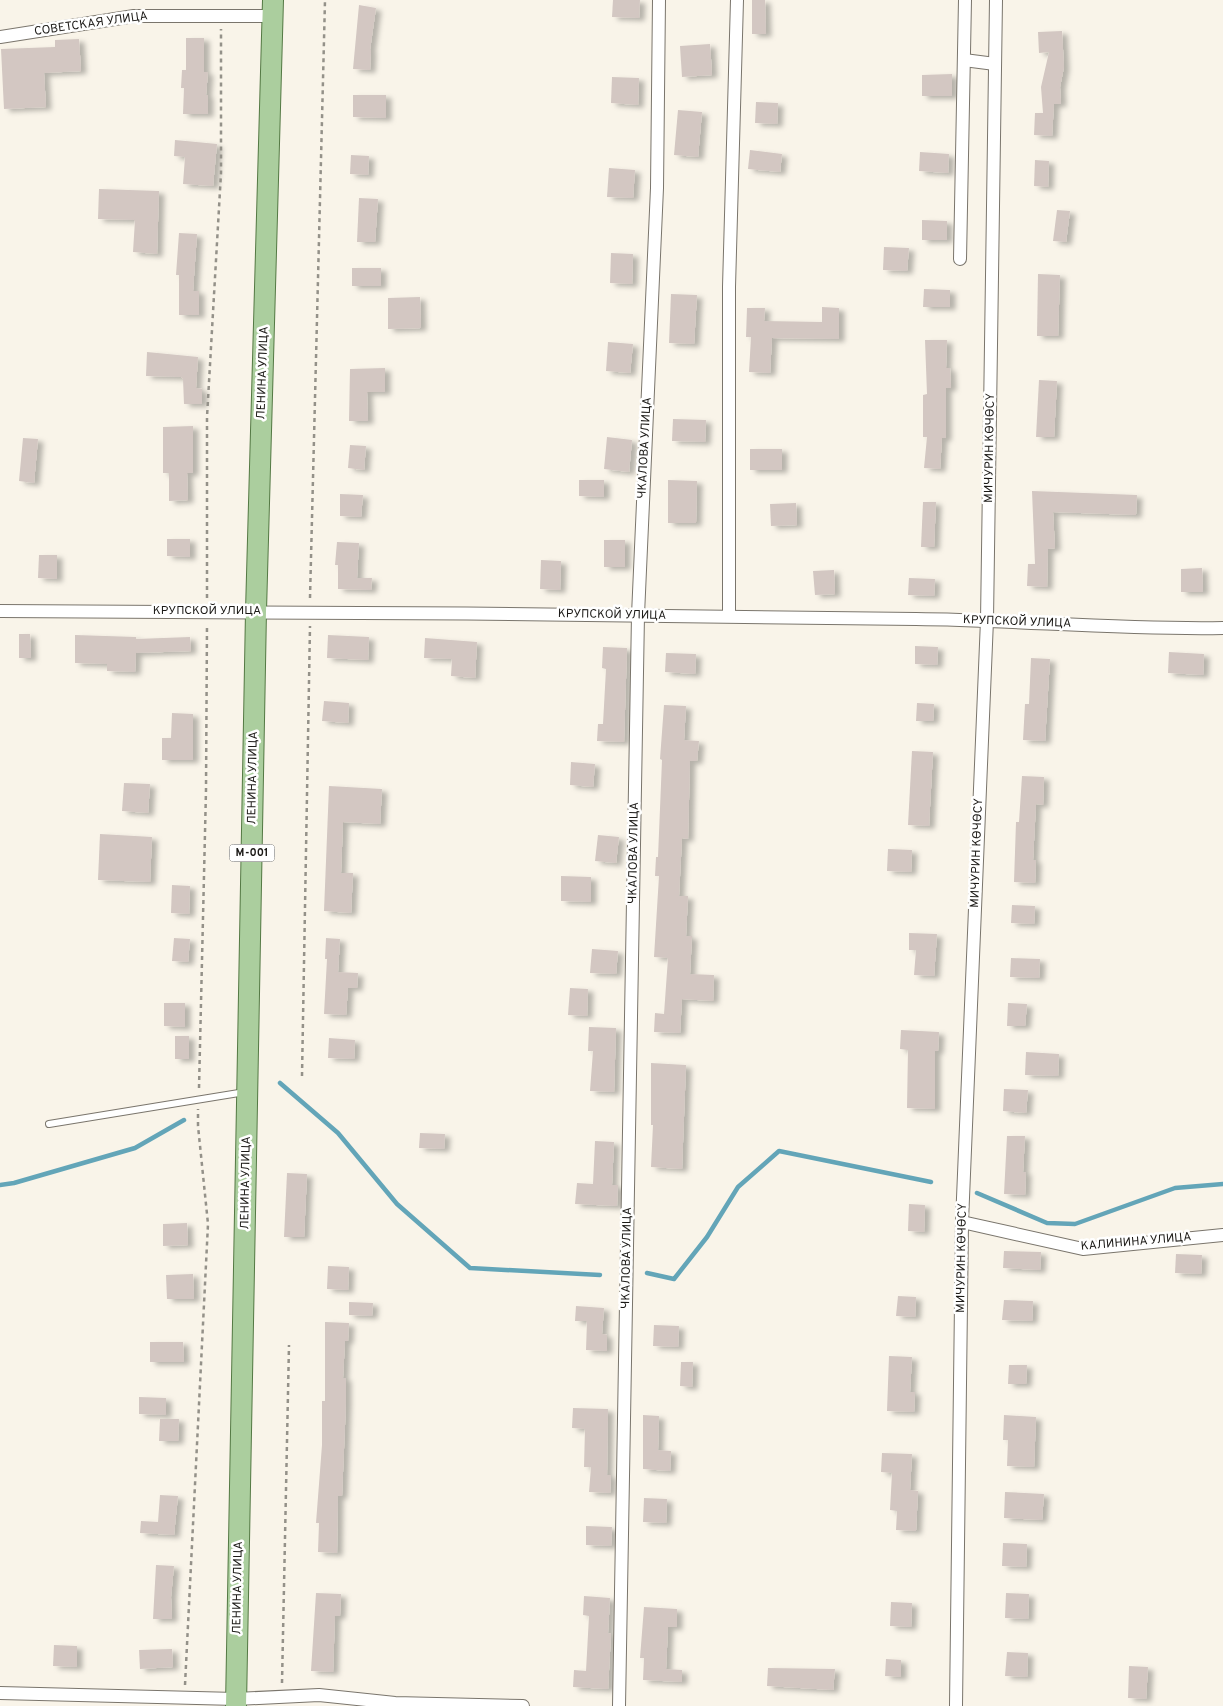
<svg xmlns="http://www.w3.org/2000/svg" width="1223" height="1706" font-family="Overpass,sans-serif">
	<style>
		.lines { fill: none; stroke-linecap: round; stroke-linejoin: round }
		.stream { stroke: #63a5b8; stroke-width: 4.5 }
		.building { fill: #d3c7c2; filter: url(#shadow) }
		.lane-casing { stroke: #7a756c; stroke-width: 8 }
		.street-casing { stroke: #7a756c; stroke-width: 14 }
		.primary-casing { stroke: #547944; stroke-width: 22 }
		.path { stroke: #949189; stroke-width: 2.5; stroke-dasharray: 4 4; stroke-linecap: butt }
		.lane { stroke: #fff; stroke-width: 6 }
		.street { stroke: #fff; stroke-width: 12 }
		.primary { stroke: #abce9e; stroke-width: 20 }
		.labels { text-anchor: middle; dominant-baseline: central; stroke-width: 5; stroke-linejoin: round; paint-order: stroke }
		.shield { fill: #fff; stroke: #5f5e5c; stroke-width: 1 }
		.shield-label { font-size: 11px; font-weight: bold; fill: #1b1916 }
		.street-label { font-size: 12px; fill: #1b1916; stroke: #fff }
	</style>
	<defs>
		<filter id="shadow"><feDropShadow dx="5.5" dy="3" stdDeviation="2.5" flood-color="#0004"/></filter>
	</defs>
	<rect width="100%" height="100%" fill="#f9f4e9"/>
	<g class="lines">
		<g class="stream">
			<path d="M280,1083L338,1133L397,1204L470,1268L600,1275"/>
			<path d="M0,1185L14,1183L135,1148L184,1120"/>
			<path d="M977,1193L1047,1223L1075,1224L1175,1188L1223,1184"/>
			<path d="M647,1273L674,1279L707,1237L738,1187L779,1151L931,1182"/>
		</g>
	</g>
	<g class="building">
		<path d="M613,0H640L639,18L612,17Z"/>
		<path d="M752,0H765L766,34H752Z"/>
		<path d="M359,5L376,8L370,50H371L370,70L353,69Z"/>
		<path d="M1062,31L1064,67L1060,87L1061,104H1054L1052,136L1034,135L1035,113H1043L1041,87L1049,52L1039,53L1038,32Z"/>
		<path d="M186,38H204V72H208L206,95H208V114H183L184,88H181L182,70H186Z"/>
		<path d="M79,39L81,71L44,73L46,107L4,109L1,49L55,47V40Z"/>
		<path d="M710,44L712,75L682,77L680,46Z"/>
		<path d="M952,74V96H922V75Z"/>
		<path d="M612,77L639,78L638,105L611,103Z"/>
		<path d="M353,95H386V118L353,117Z"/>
		<path d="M756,102L778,103L777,124L755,123Z"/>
		<path d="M678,110L702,112L698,157L674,155Z"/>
		<path d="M175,140L217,144L213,186L183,184L185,157L174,156Z"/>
		<path d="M750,150L782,154L780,172L748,169Z"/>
		<path d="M920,152L949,154L948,173L919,171Z"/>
		<path d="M351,155L369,156L368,175L350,174Z"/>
		<path d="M1035,160L1049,161L1048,187L1034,186Z"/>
		<path d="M609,168L635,170L633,198L607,197Z"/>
		<path d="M99,189L159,191L157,254L133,252L135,220L98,219Z"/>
		<path d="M359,198L378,199L375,242H357Z"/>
		<path d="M1057,210L1070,211L1066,242L1053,241Z"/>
		<path d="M922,220L947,221V240H922Z"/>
		<path d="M179,233L197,234L193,291H199V315H179V275H176Z"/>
		<path d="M884,247L909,248L907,271L883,270Z"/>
		<path d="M611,253L633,254L632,284L610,283Z"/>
		<rect x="352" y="268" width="29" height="18"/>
		<path d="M1038,274L1060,275L1058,336H1037Z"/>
		<path d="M924,289L950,290V307H923Z"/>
		<path d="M671,294L697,295L694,344L669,343Z"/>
		<path d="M420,297L421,328L388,329V298Z"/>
		<path d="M822,307L839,308V339L772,338L770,373L749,372L751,337H746L747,308H765L764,321L822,322Z"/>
		<path d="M925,340H947L946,368H950L951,388H946V438H942L940,469L924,468L927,437H923V395L927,394Z"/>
		<path d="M608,342L633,344L630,373L606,371Z"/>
		<path d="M147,352L198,357L196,388L202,389V404H184L183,379L181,377L146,376Z"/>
		<path d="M385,368V392H367L368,421H349L350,369Z"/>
		<path d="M1039,380L1057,381L1054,437H1036Z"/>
		<path d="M673,419L706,420L705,442L672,441Z"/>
		<path d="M193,426V473H187L188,500L169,501V473H163V427Z"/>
		<path d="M607,437L632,440L629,472L604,469Z"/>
		<path d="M23,438L38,439L34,483L19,481Z"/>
		<path d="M350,445L366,446L364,470L348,468Z"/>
		<rect x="750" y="449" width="32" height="21"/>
		<path d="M579,480H604V497L579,496Z"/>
		<path d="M668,480L697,481L696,523H668Z"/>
		<path d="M1032,491L1137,495L1136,515L1053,512L1055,548L1048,549L1047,587L1027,586L1028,564H1035Z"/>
		<path d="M340,494L363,495L361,517L340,516Z"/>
		<path d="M923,502H936L934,547H921Z"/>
		<path d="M796,503L797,525L771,526L770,504Z"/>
		<path d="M167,539H190V557L167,556Z"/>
		<rect x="604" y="540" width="21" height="27"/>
		<path d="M337,542L359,543L357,578H372L371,590L338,589V565H335Z"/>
		<path d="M39,555H57V579L38,578Z"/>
		<path d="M541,560L561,561L560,590L540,589Z"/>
		<path d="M1202,568L1203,592H1181V569Z"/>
		<path d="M834,570L835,594L815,595L813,571Z"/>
		<path d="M909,578L935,579L934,596L908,595Z"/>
		<path d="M19,634H30L31,658H19Z"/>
		<path d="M75,635L136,637V639L190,637L191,651L136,653L135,672L107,671V664L75,663Z"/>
		<path d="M328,635L369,637L368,660L327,658Z"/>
		<path d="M425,638L477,642L475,678L451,676L452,659L424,658Z"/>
		<path d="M915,646L938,647L937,665L915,664Z"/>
		<path d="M603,647L627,648L624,742L597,741L598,724H603L606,669L602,668Z"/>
		<path d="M1169,652L1204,654L1203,675L1168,673Z"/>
		<path d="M666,653L696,654L695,674L665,672Z"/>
		<path d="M1031,658L1050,659L1045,741L1023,740L1025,704H1029Z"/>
		<path d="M324,701L349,703L348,723L322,721Z"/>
		<path d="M917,703L934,704L933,721H916Z"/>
		<path d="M664,705L686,706L684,740L699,741L697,761H690L688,839L682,838L679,896H688L686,936H692L690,974L714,975L713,1001L682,999L680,1033L654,1032L655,1013L664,1014L668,958L654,957L659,876H655L656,857H658L662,760L660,759Z"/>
		<path d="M172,713L193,714V760H162V738H171Z"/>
		<path d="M912,751L933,752L929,826L908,825Z"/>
		<path d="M571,762L595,764L593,787L570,785Z"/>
		<path d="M1022,776L1044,777L1043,805L1036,804L1033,860H1036L1035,883L1014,882L1016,822H1019Z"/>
		<path d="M124,783L150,784L148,813L122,811Z"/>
		<path d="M329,786L382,789L380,824L343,822L341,873H353L351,913L324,911Z"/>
		<path d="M100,834L152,837L150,882L98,880Z"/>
		<path d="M598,835L619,837L616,863L595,861Z"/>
		<path d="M888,849L912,850L911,872L887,871Z"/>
		<path d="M561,876L591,877V902L561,901Z"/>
		<path d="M172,885L190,886L189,914L171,913Z"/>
		<path d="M1012,905L1035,906L1034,924L1011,923Z"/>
		<path d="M909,933L937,934L934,976L914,975L916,950H909Z"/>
		<path d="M174,938L190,939L188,962L172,961Z"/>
		<path d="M326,938L340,939L338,972L358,973L357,988H348L346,1015L324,1014L327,959H325Z"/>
		<path d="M592,949L618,951L616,974L590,973Z"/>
		<path d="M1011,958L1040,959L1039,978L1010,977Z"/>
		<path d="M570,988L588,989L587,1016L568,1015Z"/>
		<path d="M164,1003H185V1027L164,1026Z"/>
		<path d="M1008,1003L1027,1004L1025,1026H1007Z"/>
		<path d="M589,1027L616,1028L614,1092L590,1091L593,1051H588Z"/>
		<path d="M901,1030L939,1032L938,1051H935V1109L907,1108L908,1050L900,1049Z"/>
		<rect x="175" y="1036" width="14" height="23"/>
		<path d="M329,1038L355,1040L354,1059L328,1058Z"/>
		<path d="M1026,1052L1059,1054L1058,1076L1025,1075Z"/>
		<path d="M651,1063L686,1065L682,1169L651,1167L653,1125H651Z"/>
		<path d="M1004,1089L1028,1090L1026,1113L1003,1111Z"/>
		<path d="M420,1133L445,1134L444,1149L419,1148Z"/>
		<path d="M1007,1136H1025L1023,1172H1026L1025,1195L1004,1194Z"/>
		<path d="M595,1141L614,1142L612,1185H618L617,1206L575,1204L577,1183L593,1184Z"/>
		<path d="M287,1173L307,1174L304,1237H284Z"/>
		<path d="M909,1204L925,1205L924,1232L908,1231Z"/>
		<path d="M187,1223L188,1245L163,1246V1224Z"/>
		<path d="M1004,1251L1041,1252L1040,1270L1003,1268Z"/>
		<path d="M1176,1254L1202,1255L1201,1274L1175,1273Z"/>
		<path d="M328,1266L349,1267L348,1290L327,1289Z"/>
		<path d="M193,1274L194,1299H167L166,1275Z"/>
		<path d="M898,1296L916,1297L915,1317L896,1316Z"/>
		<path d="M1004,1300L1033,1301L1032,1321L1002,1320Z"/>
		<path d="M349,1302L373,1303L372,1316L349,1315Z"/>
		<path d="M576,1306L604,1308L602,1334L607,1335V1351L586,1350L587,1321H575Z"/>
		<path d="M325,1322L349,1323L348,1341H345L343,1378H346V1402L342,1496H338L337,1553L318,1552L319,1523H316L322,1445V1401H325Z"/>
		<path d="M654,1325L679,1326L678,1347L653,1346Z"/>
		<path d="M150,1342H183L184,1362H150Z"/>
		<path d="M889,1356L912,1357L910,1392H915L914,1412L887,1411Z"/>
		<path d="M681,1362H693L692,1387L680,1386Z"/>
		<path d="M1009,1365H1027L1026,1384H1008Z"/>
		<path d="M139,1397L166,1398V1415L139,1414Z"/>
		<path d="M573,1408L608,1409L607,1475H611L610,1493L589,1492L591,1467H584L585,1429L572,1428Z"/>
		<path d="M643,1415L659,1416L658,1450L671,1451L670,1471L643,1469Z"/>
		<path d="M1004,1415L1036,1417L1034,1467L1007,1466L1008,1440H1003Z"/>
		<path d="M160,1419H179L178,1441H159Z"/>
		<path d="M882,1453L912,1454L910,1490L918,1491L916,1531L896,1530L897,1511L890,1510L892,1473L881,1472Z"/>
		<path d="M1005,1492L1044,1494L1042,1520L1004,1518Z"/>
		<path d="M160,1495L178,1496L174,1535L140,1533L141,1521L158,1522Z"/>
		<path d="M644,1498L667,1499L666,1523L643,1522Z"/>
		<path d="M586,1526L612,1527L611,1546L586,1545Z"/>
		<path d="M1003,1543L1027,1544L1026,1567L1002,1566Z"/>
		<path d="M156,1565L174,1566L171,1597L172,1619H153Z"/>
		<path d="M316,1593L341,1594L340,1616H335L333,1672L311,1671Z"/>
		<path d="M1006,1593L1029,1594L1028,1619L1005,1618Z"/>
		<path d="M584,1596L610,1598L608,1633L611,1634L608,1689L573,1687L574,1670L586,1671L589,1616L583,1615Z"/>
		<path d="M891,1602L912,1603L911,1627L890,1626Z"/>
		<path d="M644,1607L677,1609V1627H668L666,1669L682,1670V1682L643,1680L644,1658H640Z"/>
		<path d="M54,1645L77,1646V1667L53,1666Z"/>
		<path d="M172,1649L173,1667L140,1669L139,1650Z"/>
		<path d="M1007,1652L1028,1653L1027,1677L1005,1676Z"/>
		<path d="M886,1659L901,1660V1677L885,1676Z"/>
		<path d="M1129,1666L1148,1667L1146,1699L1128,1698Z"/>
		<path d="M768,1668L835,1669L833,1690L767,1686Z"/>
	</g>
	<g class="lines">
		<g class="lane-casing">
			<path id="lane" d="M49,1124L245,1092"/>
		</g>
		<g class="street-casing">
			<g id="street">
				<path d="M0,37L134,16H272"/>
				<path d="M964,60L995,64"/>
				<path d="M960,259L965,0"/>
				<path d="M0,611C305,611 611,615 916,619C1018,620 1121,630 1223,628"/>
				<path d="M729,616V287L737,0"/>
				<path d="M962,1222L1083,1249L1223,1235"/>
				<path d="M0,1693L236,1699L319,1695L395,1703L523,1706"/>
				<path d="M619,1706L638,615L657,188L659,0"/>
				<path d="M956,1706L962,1222L987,620L996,0"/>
			</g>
		</g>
		<g class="primary-casing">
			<path id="primary" d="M236,1706L256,611L273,0"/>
		</g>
		<g class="path">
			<path d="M207,598V417L221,173V29"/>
			<path d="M310,598L325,0"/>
			<path d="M302,1076L310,626"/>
			<path d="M199,1088L206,790L207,624"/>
			<path d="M282,1683L289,1345"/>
			<path d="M185,1685L208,1224L198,1126V1109"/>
		</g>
		<use href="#lane" class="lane"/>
		<use href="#street" class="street"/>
		<use href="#primary" class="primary"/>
	</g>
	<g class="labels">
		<rect class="shield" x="229.5" y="844.5" width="45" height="17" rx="4"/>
		<g class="shield-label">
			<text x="252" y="853">М-001</text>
		</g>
		<g class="street-label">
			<text transform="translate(91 24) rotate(-8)">СОВЕТСКАЯ УЛИЦА</text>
			<text transform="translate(263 373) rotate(-88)">ЛЕНИНА УЛИЦА</text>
			<text transform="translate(645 448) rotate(-87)">ЧКАЛОВА УЛИЦА</text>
			<text transform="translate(990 448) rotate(-89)">МИЧУРИН КӨЧӨСҮ</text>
			<text x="207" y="611">КРУПСКОЙ УЛИЦА</text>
			<text transform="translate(612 615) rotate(1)">КРУПСКОЙ УЛИЦА</text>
			<text transform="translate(1017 622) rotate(2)">КРУПСКОЙ УЛИЦА</text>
			<text transform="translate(253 778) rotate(-89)">ЛЕНИНА УЛИЦА</text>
			<text transform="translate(634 853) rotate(-89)">ЧКАЛОВА УЛИЦА</text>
			<text transform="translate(977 853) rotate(-88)">МИЧУРИН КӨЧӨСҮ</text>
			<text transform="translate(246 1183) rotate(-89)">ЛЕНИНА УЛИЦА</text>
			<text transform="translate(1136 1242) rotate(-5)">КАЛИНИНА УЛИЦА</text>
			<text transform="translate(627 1258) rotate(-89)">ЧКАЛОВА УЛИЦА</text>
			<text transform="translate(962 1258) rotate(-89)">МИЧУРИН КӨЧӨСҮ</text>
			<text transform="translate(238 1588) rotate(-89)">ЛЕНИНА УЛИЦА</text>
		</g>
	</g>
</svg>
